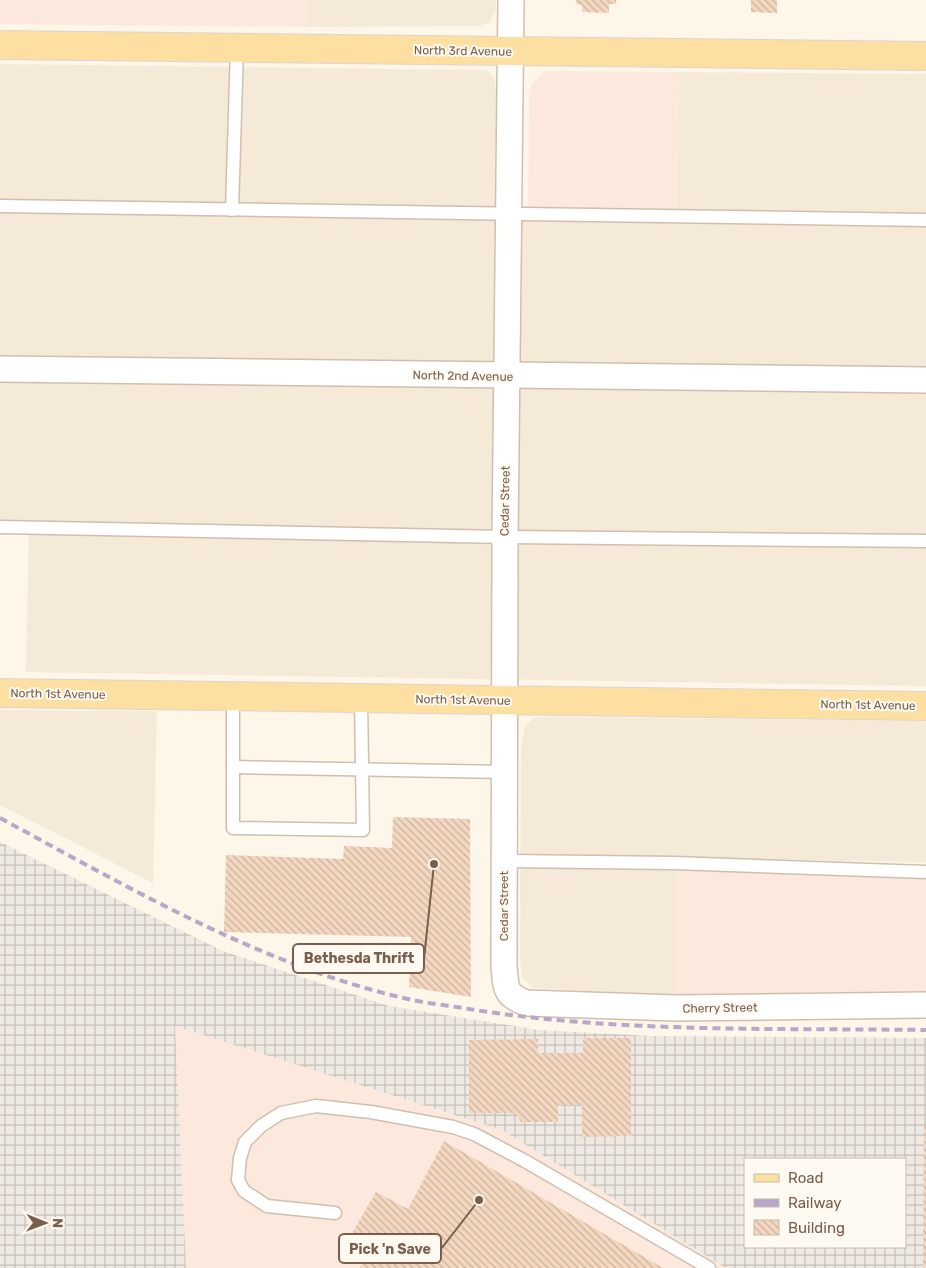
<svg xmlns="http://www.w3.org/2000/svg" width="926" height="1268" font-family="Rubik,sans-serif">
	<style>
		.residential { fill: #f5e9d7 }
		.commercial { fill: #fde8dd }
		.industrial { fill: url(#industrial-grid); fill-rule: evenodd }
		.building { fill: url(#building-back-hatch) }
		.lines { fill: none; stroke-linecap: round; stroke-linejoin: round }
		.service-casing { stroke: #d0bfae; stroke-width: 15 }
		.minor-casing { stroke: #d0bfae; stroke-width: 28 }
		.primary-casing { stroke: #dcd5d0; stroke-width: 30 }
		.service { stroke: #fff; stroke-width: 12 }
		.minor { stroke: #fff; stroke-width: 25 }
		.primary { stroke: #fddfa1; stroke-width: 28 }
		.rail { stroke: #baa6c9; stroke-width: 4; stroke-dasharray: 8 5; stroke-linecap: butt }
		.labels { text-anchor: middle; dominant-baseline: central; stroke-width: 4; stroke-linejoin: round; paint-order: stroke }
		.street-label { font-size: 12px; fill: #795e4b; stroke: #fffaf1 }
		.leader { fill: none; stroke: #795e4b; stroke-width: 2 }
		.callout-dot { fill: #795e4b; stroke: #fffaf1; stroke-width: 2 }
		.callout { fill: #fffaf1; stroke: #795e4b; stroke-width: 2 }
		.callout-label { font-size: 14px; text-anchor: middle; font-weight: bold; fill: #795e4b }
	</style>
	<defs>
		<pattern id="industrial-grid" width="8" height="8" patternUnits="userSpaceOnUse" patternTransform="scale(1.25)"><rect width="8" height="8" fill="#eee9e2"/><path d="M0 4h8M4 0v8" fill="none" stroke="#c6c0b9"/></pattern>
		<pattern id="building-back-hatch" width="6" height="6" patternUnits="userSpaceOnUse" patternTransform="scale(1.25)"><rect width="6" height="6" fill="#f3d7c0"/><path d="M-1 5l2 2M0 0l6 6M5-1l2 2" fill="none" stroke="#cab29e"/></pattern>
	</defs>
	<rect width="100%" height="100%" fill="#fdf6e9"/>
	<g class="residential">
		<path d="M307,0H496V9L490,22L479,26L307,27Z"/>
		<path d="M0,64L486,70L494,77L496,89V217L676,219L679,72L926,74V686L26,672L29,523L0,522Z"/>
		<path d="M0,710L157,711L153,883L0,805Z"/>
		<path d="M540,717L926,721V862L677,858L676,996L533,988L522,977L520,959L521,747L525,726L534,718Z"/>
	</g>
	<g class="commercial">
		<path d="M0,0H307V27L0,24Z"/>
		<path d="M546,71L679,72L676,211L528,209L529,98L532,84Z"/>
		<path d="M675,868L926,878V993L676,996Z"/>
		<path d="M175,1026L502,1130L726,1268H186Z"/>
	</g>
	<path class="industrial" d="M0,842L223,951L389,1006L539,1030L650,1036L926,1038V1268H726L502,1130L175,1026L186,1268H0ZM745,1159H905V1247H745Z"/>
	<g class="building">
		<path d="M576,0H616V4H609V13L582,12V5L576,4Z"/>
		<path d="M751,0H777V13L751,12Z"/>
		<path d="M393,817L470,819L471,997L409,987L411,937L224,932L226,855L343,859L344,846L392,848Z"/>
		<path d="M583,1038H631V1136L582,1137V1105H558V1122H521L516,1113H469V1040L538,1039V1053H583Z"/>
		<path d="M924,1126H926V1268H923Z"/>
		<path d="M444,1141L663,1268H360L362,1264L340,1254L376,1192L408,1209Z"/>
	</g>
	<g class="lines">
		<g class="service-casing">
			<g id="service">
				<path d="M0,206L926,220"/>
				<path d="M232,210L237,48"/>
				<path d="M0,527L505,537L926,541"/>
				<path d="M233,696V828L363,830L361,698"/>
				<path d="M233,767L504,772"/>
				<path d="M504,861L674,863L926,872"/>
				<path d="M335,1213L267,1206L244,1191L238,1180L240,1158L245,1142L261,1126L281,1113L316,1106L371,1112L453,1127L474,1134L525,1161L709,1268"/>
			</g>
		</g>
		<g class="minor-casing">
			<g id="minor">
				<path d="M511,0L505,537L504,966C506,987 504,995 526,1003L676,1008L926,1005"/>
				<path d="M0,369L926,380"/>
			</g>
		</g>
		<g class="primary-casing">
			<g id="primary">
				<path d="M0,45L926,56"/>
				<path d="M0,693L926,706"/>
			</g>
		</g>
		<use href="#service" class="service"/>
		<use href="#minor" class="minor"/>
		<use href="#primary" class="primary"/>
		<path class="rail" d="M0,818C130,888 262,966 408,999C429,1004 453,1006 475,1010C624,1033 776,1028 926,1030"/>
	</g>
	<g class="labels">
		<g class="street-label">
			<text transform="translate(463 51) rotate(1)">North 3rd Avenue</text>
			<text transform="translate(463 376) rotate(1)">North 2nd Avenue</text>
			<text transform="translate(505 501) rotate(-89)">Cedar Street</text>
			<text transform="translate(58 694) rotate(1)">North 1st Avenue</text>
			<text transform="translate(463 700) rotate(1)">North 1st Avenue</text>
			<text transform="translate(868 705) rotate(1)">North 1st Avenue</text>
			<text transform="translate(504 906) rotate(-90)">Cedar Street</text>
			<text transform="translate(720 1008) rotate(-1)">Cherry Street</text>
		</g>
	</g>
	<path class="leader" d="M434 864L424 959M479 1200L441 1249"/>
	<g class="callout-dot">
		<circle cx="434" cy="864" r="5"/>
		<circle cx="479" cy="1200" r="5"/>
	</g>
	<g class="callout">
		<rect x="293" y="944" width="131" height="29" rx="5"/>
		<rect x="339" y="1234" width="102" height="29" rx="5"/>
	</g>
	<g class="callout-label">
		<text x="359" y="963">Bethesda Thrift</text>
		<text x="390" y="1254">Pick 'n Save</text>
	</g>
	<rect x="744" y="1158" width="162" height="90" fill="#fffaf1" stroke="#c9bcaf"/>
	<rect x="754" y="1174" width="25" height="8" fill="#fddfa1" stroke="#c9bcaf"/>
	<text x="788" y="1183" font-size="15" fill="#795e4b">Road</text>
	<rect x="754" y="1199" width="25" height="8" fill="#baa6c9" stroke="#c9bcaf"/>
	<text x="788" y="1208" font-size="15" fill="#795e4b">Railway</text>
	<rect x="754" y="1220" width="25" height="15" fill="url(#building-back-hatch)" stroke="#c9bcaf"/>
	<text x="788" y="1233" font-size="15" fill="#795e4b">Building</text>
	<g transform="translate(45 1223) rotate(91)" stroke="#fffaf1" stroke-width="4" paint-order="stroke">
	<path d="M0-4L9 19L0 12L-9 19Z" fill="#795e4b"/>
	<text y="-8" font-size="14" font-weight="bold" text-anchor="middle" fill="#795e4b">N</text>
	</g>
</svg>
